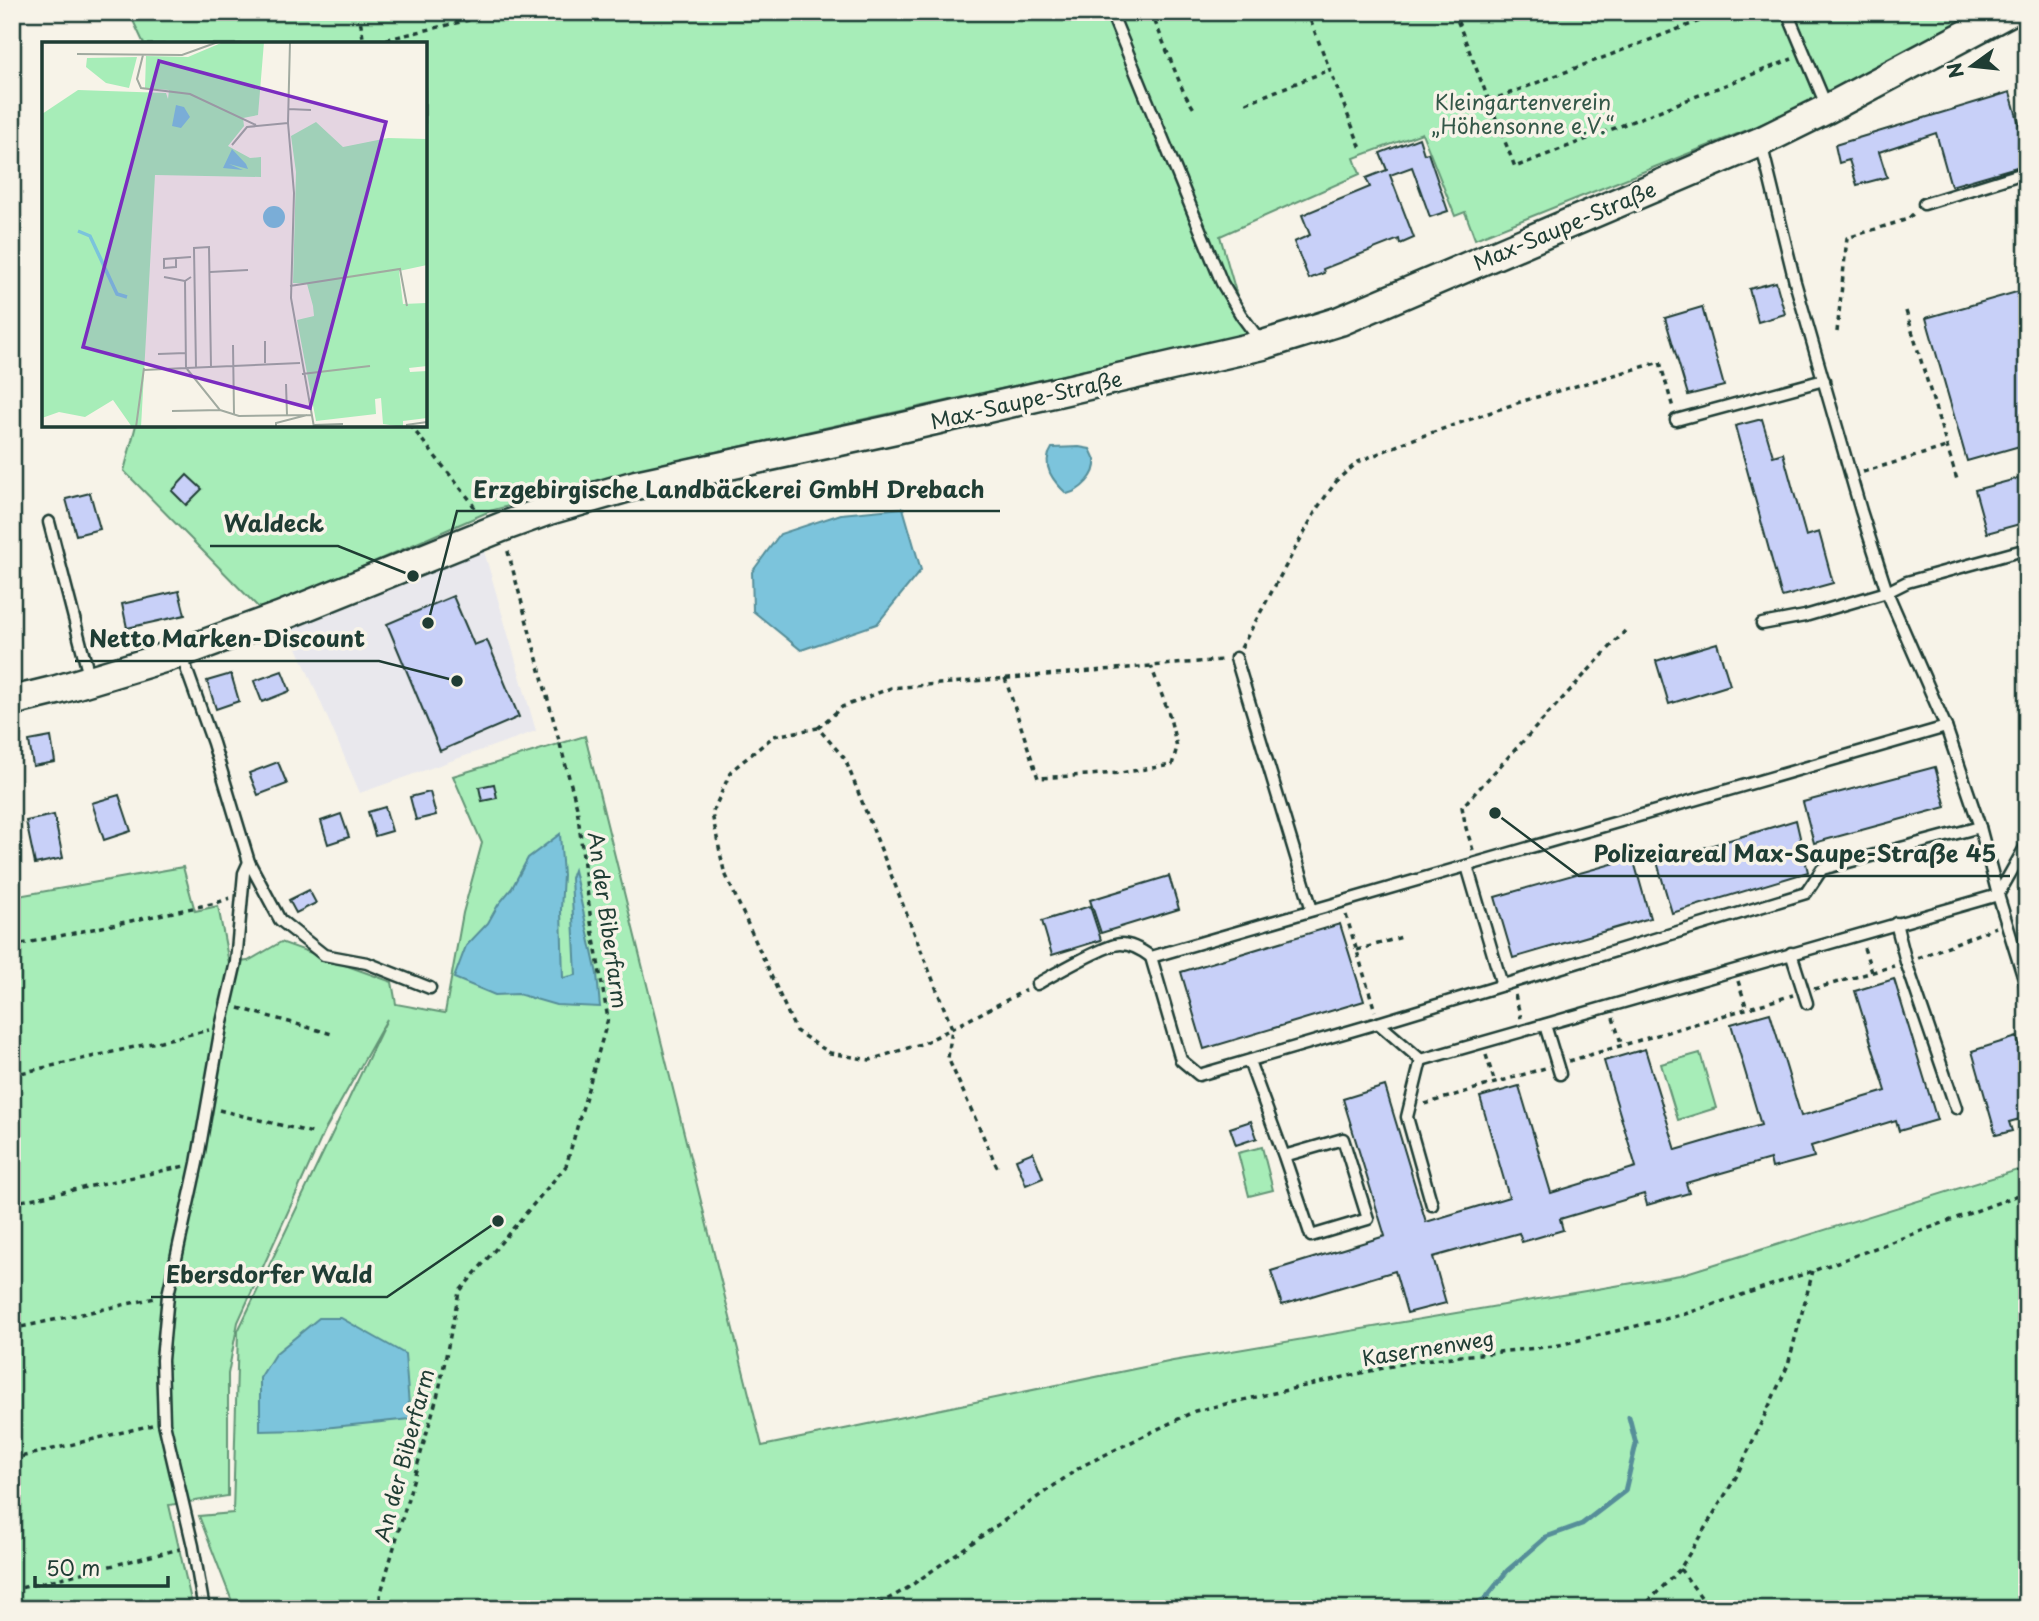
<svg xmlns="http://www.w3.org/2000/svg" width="2039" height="1621" font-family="'Playpen Sans',sans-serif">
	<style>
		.built { fill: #e9e8ed }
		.green { fill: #a7edb8; stroke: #639576; stroke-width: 2 }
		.water { fill: #7bc4dc; stroke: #568e99; stroke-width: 2 }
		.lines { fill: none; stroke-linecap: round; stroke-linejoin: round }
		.stream { stroke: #568e99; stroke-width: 5 }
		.building { fill: #c8d0f8; stroke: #1f3d34; stroke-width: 2 }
		.lane-casing { stroke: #1f3d34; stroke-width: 15 }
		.secondary-casing { stroke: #1f3d34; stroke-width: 33 }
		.path { stroke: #1f3d34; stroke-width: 3.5; stroke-dasharray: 5 5; stroke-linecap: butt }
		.lane { stroke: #f7f3e8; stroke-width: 10 }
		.secondary { stroke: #f7f3e8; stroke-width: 28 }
		.labels { text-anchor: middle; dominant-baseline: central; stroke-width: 7; stroke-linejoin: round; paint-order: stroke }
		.park-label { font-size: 21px; fill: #335748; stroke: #f7f3e8 }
		.street-label { font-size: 21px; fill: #1f3d34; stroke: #f7f3e8 }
		.inset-river { fill: none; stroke: #7bc4dc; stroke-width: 3.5 }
		.inset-road { fill: none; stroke: #a1aaa0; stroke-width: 2 }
		.view { fill: #7b2cbf; fill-opacity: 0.15; stroke: #7b2cbf; stroke-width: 3.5 }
		.inset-edge { fill: none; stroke: #1f3d34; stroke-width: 3.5 }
		.leader { fill: none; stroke: #1f3d34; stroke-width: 2.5 }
		.callout-dot { fill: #1f3d34; stroke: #f7f3e8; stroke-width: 2.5 }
		.callout-label { font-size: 23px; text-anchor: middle; font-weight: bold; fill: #1f3d34; stroke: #f7f3e8; stroke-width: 7; stroke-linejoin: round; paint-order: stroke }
	</style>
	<rect width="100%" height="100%" fill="#f7f3e8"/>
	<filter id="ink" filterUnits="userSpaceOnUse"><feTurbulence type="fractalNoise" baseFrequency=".0143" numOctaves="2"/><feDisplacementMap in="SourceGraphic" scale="14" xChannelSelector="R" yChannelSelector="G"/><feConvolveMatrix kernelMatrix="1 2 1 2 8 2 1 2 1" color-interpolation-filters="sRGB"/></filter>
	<g filter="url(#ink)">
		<path class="built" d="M482,544L536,731L360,793L289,629Z"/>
		<g class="green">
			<path d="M129,12H1978L1807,106L1475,239L1465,212L1455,216L1422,133L1354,158L1360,174L1220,236L1247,331L1239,336L693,457L490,511L262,611L124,471L136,425H425V44H144Z"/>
			<path d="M585,736L762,1446L1173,1361L1680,1275L2027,1167V1609H235L199,1516L233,1513L238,1331L387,1019L325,1130L238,1322L228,1374V1496L169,1505L193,1609H12V897L183,867L195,911L218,906L229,963L248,961L281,942L392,982L396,1004L445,1013L463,913L482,843L453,776Z"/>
			<path d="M1700,1053L1716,1108L1678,1120L1661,1064Z"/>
			<path d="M1262,1147L1273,1190L1249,1196L1238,1153Z"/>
		</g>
		<g class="water">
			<path d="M1079,447L1090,449C1092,453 1094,457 1095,460C1097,476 1080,491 1067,494C1054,482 1040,466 1052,448Z"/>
			<path d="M903,508L921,570L877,624L801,650L753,611L752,572L780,534L841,514Z"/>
			<path d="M560,834L563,875L561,910L563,978L576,975L571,878L574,870L597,974L600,1007L556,1005L518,994L495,995L454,978L466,946L488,923L498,905L512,888L528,858Z"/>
			<path d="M319,1318H341L405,1354L410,1419L304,1430L260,1431V1378L275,1354Z"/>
		</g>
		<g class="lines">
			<path class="stream" d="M1463,1609L1485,1599L1507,1571L1546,1537L1582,1524L1625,1491L1636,1444L1629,1417"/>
		</g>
		<g class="building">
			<path d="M2010,92L2027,152V164L1951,186L1936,133L1879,152L1887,177L1857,185L1849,160L1839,163L1835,145Z"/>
			<path d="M1419,138L1424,154L1428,153L1448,211L1430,217L1412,167L1390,175L1414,238L1400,244L1399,239L1323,269L1324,273L1309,279L1294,242L1310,235L1302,215L1370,187L1366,178L1387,170L1380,153Z"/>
			<path d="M1776,282L1785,314L1758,322L1749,289Z"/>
			<path d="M2027,289V444L1967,461L1926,318Z"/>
			<path d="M1702,307L1724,386L1688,395L1665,318Z"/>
			<path d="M1762,419L1773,456L1783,453L1806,536L1819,532L1833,583L1782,597L1735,426Z"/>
			<path d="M187,475L202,489L186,505L172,491Z"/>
			<path d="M2027,476V522L1987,533L1975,490Z"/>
			<path d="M90,493L100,529L76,535L66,499Z"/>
			<path d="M179,591L185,615L127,628L122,604Z"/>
			<path d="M453,596L474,645L487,640L519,717L440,751L387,624Z"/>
			<path d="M1717,643L1730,685L1669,704L1656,661Z"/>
			<path d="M282,671L290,691L262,702L254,681Z"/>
			<path d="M231,674L239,701L216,709L207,681Z"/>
			<path d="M51,737L55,762L33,766L29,741Z"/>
			<path d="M278,762L287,784L258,795L249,773Z"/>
			<path d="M1935,767L1946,807L1814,843L1803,802Z"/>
			<path d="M494,784L497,798L482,801L479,787Z"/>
			<path d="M430,792L436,815L416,820L410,797Z"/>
			<path d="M119,795L131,831L104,840L92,803Z"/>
			<path d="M385,807L392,831L375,836L368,812Z"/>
			<path d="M341,814L349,837L328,844L321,821Z"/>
			<path d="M54,815L63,858L35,864L26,821Z"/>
			<path d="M1796,820L1808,872L1672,913L1657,862Z"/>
			<path d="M1633,858L1650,918L1513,958L1495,897Z"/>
			<path d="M1169,876L1179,909L1101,933L1090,900Z"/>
			<path d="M309,890L316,903L296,913L289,900Z"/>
			<path d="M1090,906L1101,940L1052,955L1042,921Z"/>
			<path d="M1340,924L1364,1001L1204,1049L1181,972Z"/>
			<path d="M1894,979L1937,1120L1899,1131L1896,1120L1811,1146L1814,1157L1772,1168L1770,1159L1686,1183L1689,1193L1647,1205L1644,1194L1560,1219L1563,1230L1522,1242L1519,1233L1433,1257L1446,1303L1407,1313L1395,1271L1282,1305L1271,1271L1385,1236L1343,1099L1385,1086L1426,1222L1509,1197L1480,1097L1519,1086L1551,1193L1636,1167L1604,1061L1645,1049L1676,1150L1761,1125L1731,1024L1770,1013L1801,1116L1886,1091L1855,991Z"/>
			<path d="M2017,1037L2027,1069V1117L2009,1122L2012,1131L1996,1135L1972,1051Z"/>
			<path d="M1251,1121L1257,1138L1236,1145L1230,1128Z"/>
			<path d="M1033,1152L1043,1178L1026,1185L1016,1159Z"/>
		</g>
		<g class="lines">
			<g class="lane-casing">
				<g id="lane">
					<path d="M1111,12L1222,283L1241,315L1261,342"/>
					<path d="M1787,12L1826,105"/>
					<path d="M1761,143L1795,282L1861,511L1887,592L1946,727L1980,827L1998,895"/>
					<path d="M1924,204L2027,172"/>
					<path d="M1676,420L1824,380"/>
					<path d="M49,522L89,676"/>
					<path d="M1762,624L1805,616L1887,592L1907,582L2027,549"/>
					<path d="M181,654L213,743L249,862L280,920L324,955L367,963L430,988"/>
					<path d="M1236,658L1312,910"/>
					<path d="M1946,727L1151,957L1181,1060L1199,1075L1378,1023L1806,893L1822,869L1980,827"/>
					<path d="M1467,866L1502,985"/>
					<path d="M1998,895L2027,844"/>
					<path d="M1896,923L1906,962L1956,1108"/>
					<path d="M1791,953L1807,1003"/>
					<path d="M1037,984C1053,975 1106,944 1121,944C1132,944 1143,951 1151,957"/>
					<path d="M1378,1023L1421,1060L1998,895L2027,989"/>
					<path d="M1545,1025L1560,1074"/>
					<path d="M1421,1060L1407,1117L1432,1205"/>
					<path d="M1249,1061L1284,1156L1311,1236L1368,1219L1343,1139L1284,1156"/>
					<path d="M204,1609L193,1546L164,1423L162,1360L168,1295L197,1163L221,1027L236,962L244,873L249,862"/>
				</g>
			</g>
			<g class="secondary-casing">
				<path id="secondary" d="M12,701L57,690L180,653L279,617L502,527L549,510L636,485L900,428L1263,345L1340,321L1760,142L1827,109L2009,12"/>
			</g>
			<g class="path">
				<path d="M359,12L364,44"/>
				<path d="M1151,12L1184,93L1196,112"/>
				<path d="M1307,12L1362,151"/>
				<path d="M1454,12L1515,167L1792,59"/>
				<path d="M367,44L503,12"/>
				<path d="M1489,101L1723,12"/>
				<path d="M1246,103L1329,70"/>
				<path d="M1906,311L1958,483"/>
				<path d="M1837,332L1847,238L1908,219L1915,212"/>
				<path d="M410,425L470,500L477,512"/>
				<path d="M1863,472L1946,447"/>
				<path d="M1241,648L1318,507L1338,479L1358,462L1408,441L1523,401L1660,362L1673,408"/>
				<path d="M1005,678L1038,778L1120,773L1172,765L1177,747L1169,714L1151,666"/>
				<path d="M818,728L842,707L891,688L1222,660"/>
				<path d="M1473,850L1466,828L1462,807L1625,631"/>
				<path d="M1346,915L1375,1011"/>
				<path d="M12,946L216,903L230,898"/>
				<path d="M1864,948L1872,972"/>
				<path d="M1357,950L1402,937"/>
				<path d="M1918,958L1996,927"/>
				<path d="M1738,981L1747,1009"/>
				<path d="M1814,989L1894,966"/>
				<path d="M1515,995L1521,1018"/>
				<path d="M239,1008L332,1034"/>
				<path d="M1613,1018L1622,1046"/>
				<path d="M1486,1055L1495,1083"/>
				<path d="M1569,1061L1793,995"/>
				<path d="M12,1075L209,1030"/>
				<path d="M1425,1104L1545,1068"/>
				<path d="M219,1110L313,1133"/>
				<path d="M997,1167L948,1058L952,1028L845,759L818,728L774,736L731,771L712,814L724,871L796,1031L830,1053L870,1060L924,1043L1026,990"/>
				<path d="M12,1203L185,1166"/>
				<path d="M12,1329L155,1298"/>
				<path d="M12,1459L152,1425"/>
				<path d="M1680,1569L1710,1609"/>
				<path d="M12,1590L180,1549"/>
				<path d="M381,1609L380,1596L439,1390L459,1292L566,1166L608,1019L591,922L577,807L507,548"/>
				<path d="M870,1609L906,1589L1082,1466L1195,1411L1414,1361L1555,1346L1685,1314L1813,1271L2027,1192"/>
				<path d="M1641,1609L1680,1569L1736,1477L1788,1365L1813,1271"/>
			</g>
			<use href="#lane" class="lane"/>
			<use href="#secondary" class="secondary"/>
		</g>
	</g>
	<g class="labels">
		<g class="park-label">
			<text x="1523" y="101">Kleingartenverein<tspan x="1523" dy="24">„Höhensonne e.V.“</tspan></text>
		</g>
		<g class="street-label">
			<text transform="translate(1564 225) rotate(-23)">Max-Saupe-Straße</text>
			<text transform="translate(1026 399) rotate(-13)">Max-Saupe-Straße</text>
			<text transform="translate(609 920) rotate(82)">An der Biberfarm</text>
			<text transform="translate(1428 1347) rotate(-9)">Kasernenweg</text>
			<text transform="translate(403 1455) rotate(-75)">An der Biberfarm</text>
		</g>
	</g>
	<g transform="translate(42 42)">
		<rect width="385" height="385" fill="#f7f3e8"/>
		<path d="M222,0L216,73L201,76L202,84L186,104L208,116L219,115V135L113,133L99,385H90L71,358L43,375L17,370L0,376V72L36,48L124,51L126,57L127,48L103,46L104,14L146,15L179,1ZM95,15L87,46L64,41L44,25L45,16ZM274,80L301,105L346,96L385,97V223L357,229L361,262L385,261V324L367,326L368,330L385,329V376L361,379V385L341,382L339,356L333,357L334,372L274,379L255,278L272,274L271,264L265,242L251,241L254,130L249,94Z" fill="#a7edb8"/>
		<path d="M134,63L142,65L148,75L139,86L130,84ZM190,107L204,122L206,127L187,122L201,128L181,126ZM221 175a11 11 0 1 1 22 0a11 11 0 1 1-22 0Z" fill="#7bc4dc"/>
		<path class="inset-river" d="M36,189L48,194L75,252L85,255"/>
		<path class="inset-road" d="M248,0L246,81L252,151L249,256L272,385M35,12L140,13L176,0M101,13L95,37L99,46L148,52L214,83M246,67L269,68M190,103L205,85L246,81M134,217V225L122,226V217L149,215M168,230L206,228M122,235L143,239M248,244L358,227L365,264M223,299V321M191,303L192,372M116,312L144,311M144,326L258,321M154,326L152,206L167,205L169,325M102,328L144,326L143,239L149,235M260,332L328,324M244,342L245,373M178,368L197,374L270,373M130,369L178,368L145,327M272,383L301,382M364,383L385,380M94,385L102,326M234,385V381L265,373"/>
		<path class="view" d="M117,19L344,80L268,366L41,305Z"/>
		<rect width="385" height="385" class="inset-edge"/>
	</g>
	<path class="leader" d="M428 623L457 511H1000M413 576L338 546H210M457 681L379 661H75M1495 813L1579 876H2010M498 1221L387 1297H151"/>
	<g class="callout-dot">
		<circle cx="428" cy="623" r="7"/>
		<circle cx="413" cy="576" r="7"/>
		<circle cx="457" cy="681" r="7"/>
		<circle cx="1495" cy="813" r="7"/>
		<circle cx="498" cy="1221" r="7"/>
	</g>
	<g class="callout-label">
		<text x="729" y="498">Erzgebirgische Landbäckerei GmbH Drebach</text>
		<text x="274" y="532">Waldeck</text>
		<text x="227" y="647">Netto Marken-Discount</text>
		<text x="1795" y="862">Polizeiareal Max-Saupe-Straße 45</text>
		<text x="269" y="1283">Ebersdorfer Wald</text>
	</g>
	<rect width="2039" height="1621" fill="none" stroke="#f7f3e8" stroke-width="42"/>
	<rect x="21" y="21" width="1997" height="1579" fill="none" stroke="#1f3d34" stroke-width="2.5" filter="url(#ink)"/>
	<g transform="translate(1972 66) rotate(255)" stroke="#f7f3e8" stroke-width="5" paint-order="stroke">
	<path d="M0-5L12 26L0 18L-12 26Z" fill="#1f3d34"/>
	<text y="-10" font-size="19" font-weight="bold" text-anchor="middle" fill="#1f3d34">N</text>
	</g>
	<path d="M35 1576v10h133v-10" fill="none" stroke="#1f3d34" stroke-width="3.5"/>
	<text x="46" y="1576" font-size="21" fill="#1f3d34" stroke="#f7f3e8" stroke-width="5" paint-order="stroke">50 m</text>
</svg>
